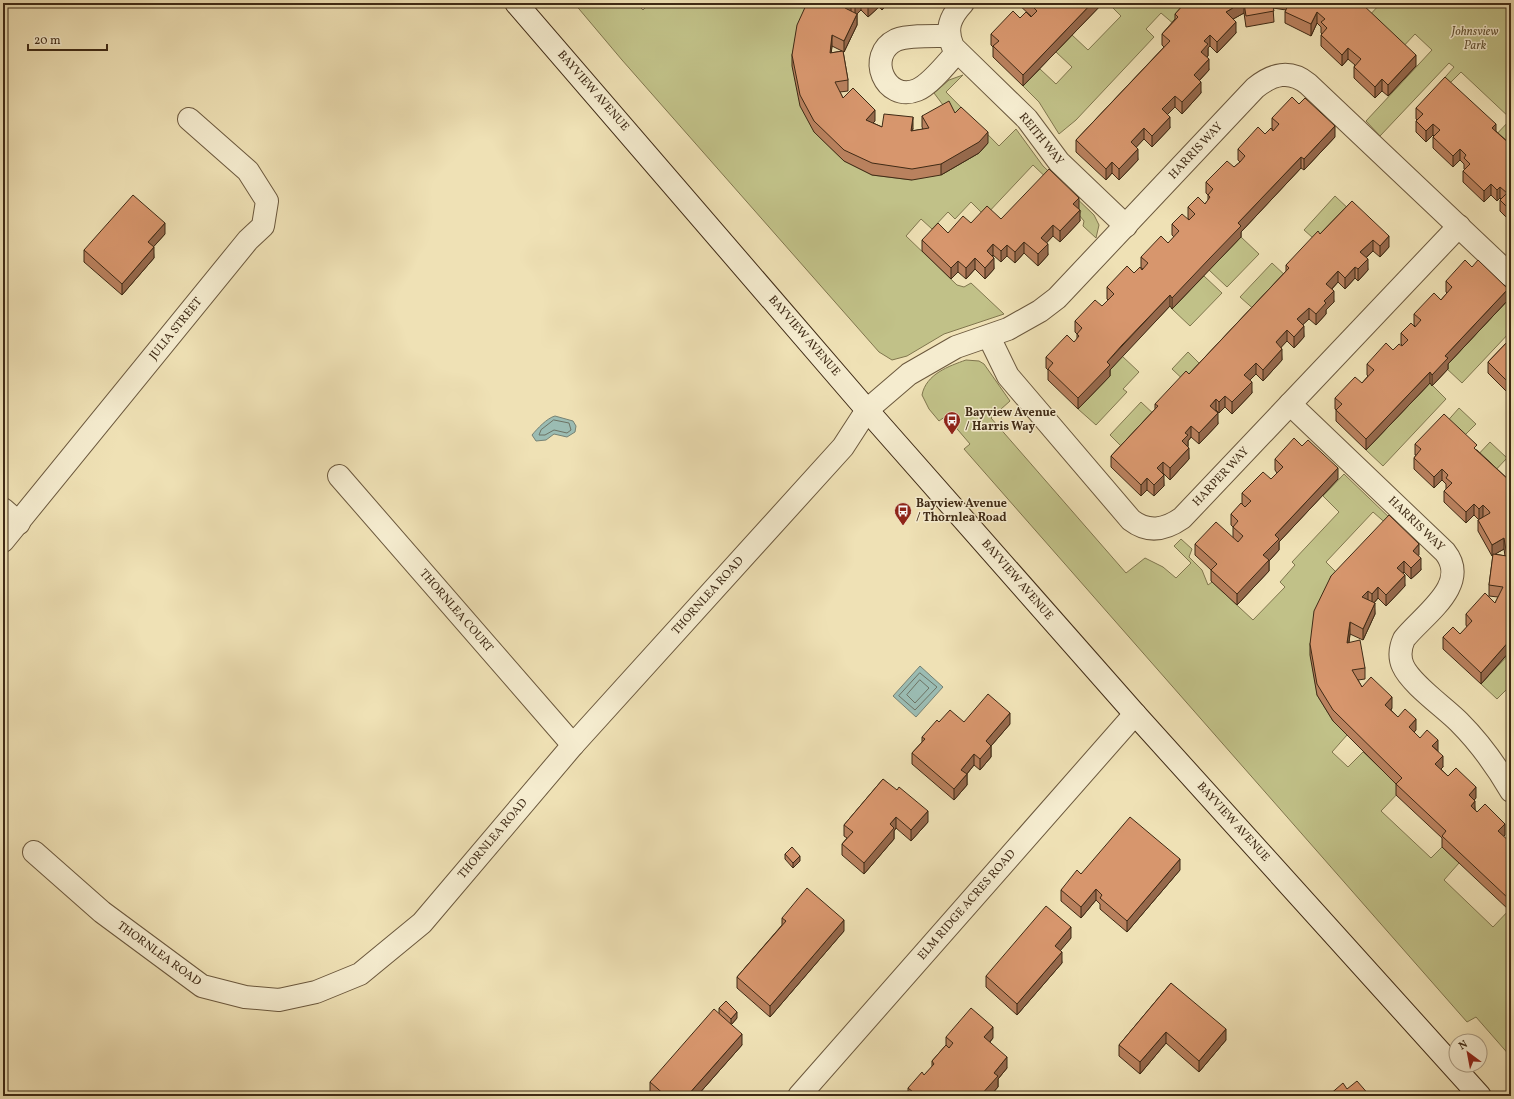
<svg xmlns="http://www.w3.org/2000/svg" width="1514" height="1099" font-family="Vollkorn,serif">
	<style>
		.green { fill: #c1c188; stroke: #80764e }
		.water { fill: #9bbcb3; stroke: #768274 }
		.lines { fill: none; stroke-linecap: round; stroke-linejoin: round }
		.shore { stroke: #6d7364; stroke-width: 1 }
		.minor-casing { stroke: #6b583d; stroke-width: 24 }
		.secondary-casing { stroke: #3f2a15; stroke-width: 24 }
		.minor { stroke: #f5eccf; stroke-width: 22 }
		.secondary { stroke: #f5eccf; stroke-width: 22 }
		.wall { fill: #b9815e; stroke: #3f2a15; fill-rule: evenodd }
		.shaded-wall { fill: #96694c; stroke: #3f2a15 }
		.building { fill: #d7966d; stroke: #3f2a15 }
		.labels { text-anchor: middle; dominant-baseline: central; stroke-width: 3; stroke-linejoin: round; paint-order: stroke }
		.park-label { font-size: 12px; font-style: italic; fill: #605032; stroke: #f5eccf }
		.street-label { font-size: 12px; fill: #3f2a15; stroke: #f5eccf }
		.poi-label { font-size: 12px; font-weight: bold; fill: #3f2a15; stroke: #f5eccf; text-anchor: start }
	</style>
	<rect width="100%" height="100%" fill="#efe1b5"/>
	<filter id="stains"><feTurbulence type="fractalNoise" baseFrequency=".005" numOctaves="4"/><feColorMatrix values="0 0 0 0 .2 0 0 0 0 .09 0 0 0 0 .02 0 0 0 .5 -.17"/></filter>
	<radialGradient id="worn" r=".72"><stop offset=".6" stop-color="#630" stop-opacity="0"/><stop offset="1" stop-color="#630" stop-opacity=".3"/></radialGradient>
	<g class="green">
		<path d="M574,3H636L643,10L650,3H716L721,7L725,3H812L814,132L844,161L872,175L912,180L946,109L934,93L949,80L963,75L946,92L999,146L1016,129L1043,166L1094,215L1099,225L1096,238L1083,226L1084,221L1079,215L1081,211L1076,206L1079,203L1057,182L1054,185L1033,165L985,216L971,202L955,219L948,212L932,229L921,219L906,236L957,285L964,287L971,283L1004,314L944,334L907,356L892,360L879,352L622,60Z"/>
		<path d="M1116,3H1195L1175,25L1161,13L1146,29L1154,37L1076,120L1059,134L1039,102L1023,86L1040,69L1056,84L1072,67L1056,52L1072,35L1088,50L1121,16L1112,7Z"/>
		<path d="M1381,3H1511V156L1492,139L1511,119L1461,72L1445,88L1440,83L1454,67L1449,63L1380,136L1366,121L1432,50L1415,34L1400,50L1366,19Z"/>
		<path d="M1335,196L1352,212L1321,245L1304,230Z"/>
		<path d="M1241,237L1259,254L1227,287L1209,270Z"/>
		<path d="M1272,263L1289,279L1257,312L1240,297Z"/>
		<path d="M1204,276L1222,293L1190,326L1172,309Z"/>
		<path d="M1508,300L1511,302V331L1462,383L1445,367Z"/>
		<path d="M1188,352L1204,368L1189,385L1172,369Z"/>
		<path d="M1122,356L1139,372L1123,389L1127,392L1096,425L1078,409L1109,376L1107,373Z"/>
		<path d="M966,360L979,361L984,364L1010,401L991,418L1126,573L1145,558L1163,567L1176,578L1191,563L1174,546L1181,539L1192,549L1189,557L1202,570L1208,585L1212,582L1253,620L1285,587L1280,582L1295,565L1292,562L1339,512L1323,496L1344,474L1394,522L1389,526L1373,512L1326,562L1341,577L1317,695L1333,721L1347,735L1332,752L1348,767L1363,752L1402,789L1381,811L1431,858L1442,847L1459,863L1444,880L1493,927L1511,908V1057L1476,1017L1467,1022L964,449L970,444L946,416L939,421L929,409L922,395C926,374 949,366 966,360Z"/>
		<path d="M1430,383L1446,399L1383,466L1366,450Z"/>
		<path d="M1141,402L1158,418L1126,451L1110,435Z"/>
		<path d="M1459,408L1476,424L1460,440L1444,425Z"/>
		<path d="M1490,442L1507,458L1491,475L1474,459Z"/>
		<path d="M1511,652V685L1497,699L1481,684Z"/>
	</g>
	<g class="water">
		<path d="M555,416L573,421L576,426L575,432L567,437L554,434L546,440L536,441L532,435C537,429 547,418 555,416Z"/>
		<path d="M920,666L943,687L916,717L893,696Z"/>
	</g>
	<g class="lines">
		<g class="shore">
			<path d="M554,420L569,423L571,430L567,433L554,430L545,435H539L541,430Z"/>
			<path d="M920,673L937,687L915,710L899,696Z"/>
			<path d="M920,680L929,688L915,703L907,695Z"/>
		</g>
		<g class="minor-casing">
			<g id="minor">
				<path d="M963,3C950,17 945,29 953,47L1027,119L1059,162L1126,226"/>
				<path d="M949,36C934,36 909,35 896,40C865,55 885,103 917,90C930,85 947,63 957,52"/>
				<path d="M989,337L1008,376L1131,520C1148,533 1165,530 1182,518L1459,226"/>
				<path d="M1290,404L1445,552C1471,585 1423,615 1404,639C1400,648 1399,657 1403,666C1411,684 1444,707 1459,722C1480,743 1497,767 1511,791"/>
				<path d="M339,476L573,745"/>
				<path d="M3,509L19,523"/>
				<path d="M3,541L248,240L263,226L267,201L248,171L189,119"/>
				<path d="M34,852L102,912L202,986L245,997L279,1000L316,992L360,974L422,923L573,745L843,447L867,410L909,374L956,347L1008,329L1040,311L1057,298L1255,88C1272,74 1290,69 1308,84L1511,276"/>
				<path d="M799,1096L1135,714"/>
			</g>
		</g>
		<g class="secondary-casing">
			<path id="secondary" d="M516,3L867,410L1135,714L1480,1096"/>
		</g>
		<use href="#minor" class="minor"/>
		<use href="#secondary" class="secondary"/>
	</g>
	<g class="wall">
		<path d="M716,3H725L721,7Z"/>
		<path d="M807,3H889L882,10L879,7L868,17L861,10L857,14V25L844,52L843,51L848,80V91L840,92L843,98L875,121L873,123L882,127L913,128L912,131L923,129L922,127V116L955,113L988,143L979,153L941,175L912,180L872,175L844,161L814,132L800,106L792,66V55ZM832,46L842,51L831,53Z"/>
		<path d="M1017,3H1103L1023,86L993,57V47L991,45V34L1020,18L1031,17H1032Z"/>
		<path d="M1185,3H1361L1416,66L1388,96L1382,91L1375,98L1354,78V67L1355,65L1348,59L1342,66L1321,46V35L1322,34L1321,33V27L1317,23L1311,36L1285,23V12L1286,10L1273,8L1274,22L1246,27L1244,13L1233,19L1236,33L1217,53L1210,46L1208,48V56L1206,57L1209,70L1199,81L1201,93L1182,114L1175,107L1169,113L1167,114L1170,128L1152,147L1144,139L1136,147L1138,160L1119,180L1112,173L1106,180L1076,152V140L1164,47L1162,45V34L1175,19V14Z"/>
		<path d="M1416,108L1496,131L1511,145V222L1500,211V200L1501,199L1500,198L1497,201L1491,195L1484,202L1463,182V171L1465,170L1464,169V164L1460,160L1453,167L1433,148V137L1434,136L1433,135L1426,142L1416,132V121L1417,120L1416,119Z"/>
		<path d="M1272,118L1335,137L1304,170L1301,168L1241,232V237L1209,270L1172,309L1170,306L1122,356L1110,370V376L1078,409L1048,380V370L1046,368V357L1074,342L1077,339V334L1075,332V321L1102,306L1108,300L1107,299V287L1142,270L1143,269L1141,268V257L1168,243L1174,237L1172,235V224L1189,220L1188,218V207L1205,204L1208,200V195L1206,193V182L1234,167L1240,162L1238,160V149L1265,134L1273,131L1272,129Z"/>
		<path d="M1352,201L1389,247L1380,257L1373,251L1366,258L1368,270L1358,281L1355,278L1345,289L1338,282L1332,289L1334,302L1326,310V314L1316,325L1309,319L1303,324L1304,337L1294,348L1287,341L1281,347L1282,360L1263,381L1256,374L1250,380L1252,393L1232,414L1225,407L1219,413L1216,410V411L1218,424L1199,444L1191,437L1188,441V446L1189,459L1170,480L1163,473L1164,486L1154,496L1147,490L1141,496L1111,467V456L1155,409V404L1189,374L1286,271V265L1320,234Z"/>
		<path d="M1078,209L1080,221L1060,242L1053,236L1046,243L1048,255L1038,266L1024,253L1015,263L1007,256L1001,262L993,255V256L994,269L985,279L975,269L966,279L958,272L951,279L922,251V240L948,233L971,223L1079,209Z"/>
		<path d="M165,234L153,247L154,258L122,295L84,262V250Z"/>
		<path d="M1446,281L1508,300L1448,364V369L1432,386L1430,383L1366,450L1336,421V410L1335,409V398L1362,383L1368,376L1367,375V364L1393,350L1402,346H1403L1401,344V333L1415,326L1414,325V314L1441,300L1447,293L1446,292Z"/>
		<path d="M1511,338V396L1488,373V362Z"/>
		<path d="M1415,444L1477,450L1511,482V650L1481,684L1443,649V637L1460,634L1467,627L1466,625V614L1495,603L1498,597L1489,596V585L1493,555L1492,556L1478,531V520H1479L1474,515L1466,523L1444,502V491L1446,489V484L1442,480L1434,488L1414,469V458L1416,455H1415ZM1504,549L1505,556L1495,554Z"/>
		<path d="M1275,459L1338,479L1279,542V550L1269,561V571L1237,605L1211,581V570L1195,555V544L1233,538V527L1231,525V514L1242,504V493L1271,479L1277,473L1275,470Z"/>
		<path d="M1419,555L1418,556L1421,570L1411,579L1404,572L1403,573L1405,586L1386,606L1378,598L1374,603L1375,614L1363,640L1350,634L1349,643L1365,668V679L1358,680L1362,687L1392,708L1391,710L1398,717L1416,730L1414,732L1420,738L1438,751L1443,767L1441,769L1448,776L1476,798L1474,800L1475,810L1505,835L1503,837L1511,843V908L1509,910L1442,847V838L1396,795V784L1333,721L1317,695L1310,655V644L1331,576Z"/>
		<path d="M939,722H964L1010,724L991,746V757L980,770L974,765L967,774V785L954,800L912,764V753L922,742V737Z"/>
		<path d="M883,779L928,822L911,841L896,828L894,831V839L864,874L842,855V844L847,838L844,836V825Z"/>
		<path d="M785,854L800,861L793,868L785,859Z"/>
		<path d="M1180,870L1127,932L1100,909V904L1096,900L1081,918L1061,901V890L1081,874Z"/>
		<path d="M782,918L844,931L770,1017L737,988V977L782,925Z"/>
		<path d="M1071,938L1060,950L1062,963L1017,1015L986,987V976Z"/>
		<path d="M1171,983L1226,1040L1199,1072L1166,1043L1140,1074L1119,1056V1045Z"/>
		<path d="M719,1008L737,1018L731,1025L742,1045L697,1096H654L650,1093V1082L719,1014Z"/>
		<path d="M946,1037L993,1038L990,1042L1007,1068L998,1079V1087L990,1096H908V1088L924,1075L932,1067V1061L946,1045Z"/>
	</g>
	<g class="shaded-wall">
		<path d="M721,3H725L721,7Z"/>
		<path d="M850,3H851V13L845,8Z"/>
		<path d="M857,3H861V10L855,16V5Z"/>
		<path d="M872,3H879V7L868,17V6Z"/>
		<path d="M882,3H889L882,10Z"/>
		<path d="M1092,3H1103L1023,86V75Z"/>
		<path d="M1241,3H1244V13L1226,23V12Z"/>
		<path d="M1317,12V23L1311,36V24Z"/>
		<path d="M857,14V25L844,52V41Z"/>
		<path d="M1236,22V33L1217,53V42Z"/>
		<path d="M832,35V46L830,64V53Z"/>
		<path d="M1210,35V46L1208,48V56L1201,63V52L1204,41Z"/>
		<path d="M1348,48V59L1342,66V55Z"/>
		<path d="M1416,55V66L1388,96V85Z"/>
		<path d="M1209,59V70L1194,86V75Z"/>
		<path d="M1382,79V91L1375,98V87Z"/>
		<path d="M1201,82V93L1182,114V102Z"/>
		<path d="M1175,96V107L1162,120V109Z"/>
		<path d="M875,110V121L866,131V120Z"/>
		<path d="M913,117V128L911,143V131Z"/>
		<path d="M1170,117V128L1152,147V136Z"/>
		<path d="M1433,124V135L1426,142V131Z"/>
		<path d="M1496,124V135L1492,128Z"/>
		<path d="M1335,126V137L1304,170V159Z"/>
		<path d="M1144,128V139L1131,153V142Z"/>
		<path d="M988,132V143L979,153L941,175V164Z"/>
		<path d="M1138,149V160L1119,180V169Z"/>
		<path d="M1460,149V160L1453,167V156Z"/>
		<path d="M1301,157V168L1241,232V237L1172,309V298L1238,223Z"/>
		<path d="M1112,162V173L1106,180V169Z"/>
		<path d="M1491,184V195L1484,202V191Z"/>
		<path d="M1500,187V198L1497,201V190Z"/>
		<path d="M1079,198V209L1073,215V204Z"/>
		<path d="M1080,210V221L1060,242V231Z"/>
		<path d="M165,223V234L148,253V242Z"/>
		<path d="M1053,225V236L1041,249V238Z"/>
		<path d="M1389,236V247L1380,257V246Z"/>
		<path d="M1373,240V251L1360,263V252Z"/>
		<path d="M1024,242V253L1015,263V252Z"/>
		<path d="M993,244V255L987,262V251Z"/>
		<path d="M1048,244V255L1038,266V254Z"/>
		<path d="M1007,245V256L1001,262V251Z"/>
		<path d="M154,247V258L122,295V284Z"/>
		<path d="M975,258V269L966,279V268Z"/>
		<path d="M994,258V269L985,279V268Z"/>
		<path d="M1368,259V270L1358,281V269Z"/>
		<path d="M958,261V272L951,279V268Z"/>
		<path d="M1355,267V278L1345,289V278Z"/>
		<path d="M1338,271V282L1326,295V284Z"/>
		<path d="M1508,289V300L1448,364V369L1432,386V375L1445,356Z"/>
		<path d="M1334,291V302L1326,310V314L1316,325V314L1324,301Z"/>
		<path d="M1170,295V306L1110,370V376L1078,409V398L1107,362Z"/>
		<path d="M1309,308V319L1297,330V319Z"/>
		<path d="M1304,326V337L1294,348V337Z"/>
		<path d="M1287,330V341L1276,353V342Z"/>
		<path d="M1282,349V360L1263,381V370Z"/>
		<path d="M1256,363V374L1244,386V375Z"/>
		<path d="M1430,372V383L1366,450V439Z"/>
		<path d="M1252,382V393L1232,414V402Z"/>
		<path d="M1225,396V407L1219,413V402Z"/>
		<path d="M1216,399V410L1210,417V406Z"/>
		<path d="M1218,413V424L1199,444V433Z"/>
		<path d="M1191,426V437L1188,441V446L1182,452V441L1185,433Z"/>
		<path d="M1189,448V459L1170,480V468Z"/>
		<path d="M1163,462V473L1157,479V468Z"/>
		<path d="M1338,468V479L1279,542V550L1269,561V571L1237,605V594L1263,555L1275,535Z"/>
		<path d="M1442,469V480L1434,488V477Z"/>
		<path d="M1164,475V486L1154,496V485Z"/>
		<path d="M1147,478V490L1141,496V485Z"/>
		<path d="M1474,504V515L1466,523V512Z"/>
		<path d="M1483,505V517L1479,520V509Z"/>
		<path d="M1504,538V549L1492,556V545Z"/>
		<path d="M1419,544V555L1413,562V551Z"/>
		<path d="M1421,558V570L1411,579V568Z"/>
		<path d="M1404,561V572L1397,579V568Z"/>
		<path d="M1405,575V586L1386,606V595Z"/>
		<path d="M1378,587V598L1372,605V594Z"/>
		<path d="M1368,591V602L1362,597Z"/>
		<path d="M1375,603V614L1363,640V629Z"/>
		<path d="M1350,622V634L1347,654V643Z"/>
		<path d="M1511,639V650L1481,684V673Z"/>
		<path d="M1392,697V708L1385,716V705Z"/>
		<path d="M1010,713V724L991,746V757L980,770V759L986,741Z"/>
		<path d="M1416,719V730L1409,738V727Z"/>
		<path d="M1438,740V751L1432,746Z"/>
		<path d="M974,754V765L961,781V770Z"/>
		<path d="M1443,756V767L1435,775V764Z"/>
		<path d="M967,774V785L954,800V789Z"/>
		<path d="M1476,787V798L1469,806V795Z"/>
		<path d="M1475,801V812L1471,806Z"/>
		<path d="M928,811V822L911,841V830Z"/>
		<path d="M896,817V828L894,831V839L864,874V863L890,824Z"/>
		<path d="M1505,824V835L1498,842V831Z"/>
		<path d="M800,856V861L793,868V863Z"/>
		<path d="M1180,859V870L1127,932V921Z"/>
		<path d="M1096,889V900L1081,918V907Z"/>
		<path d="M1511,897V908L1509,910V899Z"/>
		<path d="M844,920V931L770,1017V1006Z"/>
		<path d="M1071,927V938L1055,957V946Z"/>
		<path d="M1062,952V963L1017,1015V1004Z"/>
		<path d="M737,1012V1018L731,1025V1019Z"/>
		<path d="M993,1027V1038L984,1048V1037Z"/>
		<path d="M1226,1029V1040L1199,1072V1061Z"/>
		<path d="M1166,1032V1043L1140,1074V1062Z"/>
		<path d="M742,1034V1045L697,1096H687Z"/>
		<path d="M1007,1057V1068L998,1079V1087L990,1096H980L994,1073Z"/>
	</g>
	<g class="building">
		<path d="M807,3H850L845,8L857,14L844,41L832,35L830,53L843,51L848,80L835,82L843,98L853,88L875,110L866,120L882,127L884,114L913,117L911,131L929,128L922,116L949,101L955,113L961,107L988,132L979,142L941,164L912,169L872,163L844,150L814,121L800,95L792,55L797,25Z"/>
		<path d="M865,3H872L868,6Z"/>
		<path d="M1029,3H1092L1023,75L993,46L999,41L991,34L1013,11L1020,18L1026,12L1031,17L1037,11Z"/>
		<path d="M1185,3H1241L1226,12L1236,22L1217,42L1210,35L1204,41L1208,44L1201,52L1209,59L1194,75L1201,82L1182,102L1175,96L1162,109L1170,117L1152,136L1144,128L1131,142L1138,149L1119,169L1112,162L1106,169L1076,140L1170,41L1162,34L1178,17L1175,14Z"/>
		<path d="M1244,3H1272L1274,11L1246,16Z"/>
		<path d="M1289,3H1361L1416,55L1388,85L1382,79L1375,87L1354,67L1361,59L1348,48L1342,55L1321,35L1327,28L1321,22L1325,19L1317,12L1311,24L1285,12Z"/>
		<path d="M1445,77L1496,124L1492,128L1511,145V211L1500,200L1507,193L1500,187L1497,190L1491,184L1484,191L1463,171L1470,164L1464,158L1466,155L1460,149L1453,156L1433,137L1440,130L1433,124L1426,131L1416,121L1423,114L1416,108Z"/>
		<path d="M1292,97L1299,104L1305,98L1335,126L1304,159L1301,157L1238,223L1241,226L1209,259L1172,298L1170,295L1122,345L1107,362L1110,365L1078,398L1048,369L1053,363L1046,357L1067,335L1074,342L1079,336L1077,334L1082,328L1075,321L1095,300L1102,306L1114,294L1107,287L1127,266L1134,273L1140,267L1142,270L1148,263L1141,257L1161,236L1168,243L1179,231L1172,224L1182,214L1189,220L1195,214L1188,207L1198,197L1205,204L1210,197L1208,195L1213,189L1206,182L1227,161L1234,167L1240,162L1245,156L1238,149L1258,127L1265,134L1271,128L1273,131L1279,124L1272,118Z"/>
		<path d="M1049,169L1079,198L1073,204L1080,210L1060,231L1053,225L1041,238L1048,244L1038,254L1024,242L1015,252L1007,245L1001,251L993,244L987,251L994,258L985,268L975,258L966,268L958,261L951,268L922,240L938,223L948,233L963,216L971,223L987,206L1001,219Z"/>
		<path d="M133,195L165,223L148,242L154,247L122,284L84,250Z"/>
		<path d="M1352,201L1389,236L1380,246L1373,240L1360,252L1368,259L1358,269L1355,267L1345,278L1338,271L1326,284L1334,291L1324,301L1326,303L1316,314L1309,308L1297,319L1304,326L1294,337L1287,330L1276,342L1282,349L1263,370L1256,363L1244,375L1252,382L1232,402L1225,396L1219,402L1216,399L1210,406L1218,413L1199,433L1191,426L1185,433L1188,435L1182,441L1189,448L1170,468L1163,462L1157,468L1164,475L1154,485L1147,478L1141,485L1111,456L1158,406L1155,404L1186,371L1189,374L1289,268L1286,265L1318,231L1320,234Z"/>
		<path d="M1465,260L1472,267L1478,260L1508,289L1445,356L1448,358L1432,375L1430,372L1366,439L1336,410L1342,404L1335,398L1355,377L1362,383L1374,370L1367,364L1386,343L1393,350L1399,344L1402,346L1408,340L1401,333L1411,323L1415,327L1421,320L1414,314L1434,293L1441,300L1452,287L1446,281Z"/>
		<path d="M1511,338V385L1488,362Z"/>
		<path d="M1444,414L1477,445L1474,448L1511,482V639L1481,673L1443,637L1453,627L1460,634L1472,621L1466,614L1485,593L1495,603L1503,587L1489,585L1493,554L1507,556L1504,538L1492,545L1478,520L1490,513L1489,511L1483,505L1479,509L1474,504L1466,512L1444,491L1452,483L1446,478L1448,475L1442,469L1434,477L1414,458L1421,449L1415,444Z"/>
		<path d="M1294,438L1302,446L1308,440L1338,468L1275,535L1279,539L1263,555L1269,560L1237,594L1211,570L1217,564L1195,544L1216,522L1238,542L1243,536L1233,527L1238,521L1231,514L1241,503L1245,507L1251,501L1242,493L1263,472L1271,479L1283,467L1275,459Z"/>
		<path d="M1389,515L1419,544L1413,551L1421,558L1411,568L1404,561L1397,568L1405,575L1386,595L1378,587L1372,594L1368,591L1362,597L1375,603L1363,629L1350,622L1347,643L1360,640L1365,668L1352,670L1362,687L1371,677L1392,697L1385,705L1398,717L1405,709L1416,719L1409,727L1420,738L1427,730L1438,740L1432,746L1443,756L1435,764L1448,776L1456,768L1476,787L1469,795L1475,801L1471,806L1477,812L1485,804L1505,824L1498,831L1511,843V897L1509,899L1442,836L1446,831L1396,784L1402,778L1333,710L1317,684L1310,644L1314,611L1331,576Z"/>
		<path d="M988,694L1010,713L986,741L991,746L980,759L974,754L961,770L967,774L954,789L912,753L925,739L922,737L937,720L939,722L950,710L964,722Z"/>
		<path d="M883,779L897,790L899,787L928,811L911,830L896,817L890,824L894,828L864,863L842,844L853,832L844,825Z"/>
		<path d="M1130,817L1180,859L1127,921L1100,898L1102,895L1096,889L1081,907L1061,890L1077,870L1081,874Z"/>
		<path d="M792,847L800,856L793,863L785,854Z"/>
		<path d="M807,888L844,920L770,1006L737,977L786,921L782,918Z"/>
		<path d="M1046,906L1071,927L1055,946L1062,952L1017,1004L986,976Z"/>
		<path d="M1171,983L1226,1029L1199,1061L1166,1032L1140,1062L1119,1045Z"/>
		<path d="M726,1001L737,1012L731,1019L719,1008Z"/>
		<path d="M971,1008L993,1027L984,1037L1007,1057L994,1073L998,1076L980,1096L976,1092L973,1096H918L908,1088L922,1072L924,1075L934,1064L932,1061L946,1045L949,1048L953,1043L946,1037Z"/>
		<path d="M714,1009L742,1034L687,1096H666L650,1082Z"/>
		<path d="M1357,1081L1370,1096H1328L1343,1083L1347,1089Z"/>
	</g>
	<defs>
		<g id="bus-pin" transform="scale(0.9)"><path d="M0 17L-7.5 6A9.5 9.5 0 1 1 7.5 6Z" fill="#8f2418" stroke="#f5eccf"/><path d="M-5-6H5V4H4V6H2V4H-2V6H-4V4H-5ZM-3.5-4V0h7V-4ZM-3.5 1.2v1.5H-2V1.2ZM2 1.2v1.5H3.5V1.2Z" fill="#fff"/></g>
	</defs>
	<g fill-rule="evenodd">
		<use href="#bus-pin" x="952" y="420"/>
		<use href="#bus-pin" x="903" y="511"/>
	</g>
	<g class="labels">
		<g class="park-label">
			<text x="1475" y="32">Johnsview<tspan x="1475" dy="14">Park</tspan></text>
		</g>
		<g class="street-label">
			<text transform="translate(593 91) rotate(49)">BAYVIEW AVENUE</text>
			<text transform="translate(1041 139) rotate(51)">REITH WAY</text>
			<text transform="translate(1196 151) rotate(-47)">HARRIS WAY</text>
			<text transform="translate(176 329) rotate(-51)">JULIA STREET</text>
			<text transform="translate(804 336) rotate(49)">BAYVIEW AVENUE</text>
			<text transform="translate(1221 477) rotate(-47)">HARPER WAY</text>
			<text transform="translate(1416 524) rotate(44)">HARRIS WAY</text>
			<text transform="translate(1017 580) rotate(49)">BAYVIEW AVENUE</text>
			<text transform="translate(708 596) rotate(-48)">THORNLEA ROAD</text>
			<text transform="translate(456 611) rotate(49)">THORNLEA COURT</text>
			<text transform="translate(1233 822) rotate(48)">BAYVIEW AVENUE</text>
			<text transform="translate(493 839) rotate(-50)">THORNLEA ROAD</text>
			<text transform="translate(967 905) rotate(-49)">ELM RIDGE ACRES ROAD</text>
			<text transform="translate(159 954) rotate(36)">THORNLEA ROAD</text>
		</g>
		<g class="poi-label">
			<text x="965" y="413">Bayview Avenue<tspan x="965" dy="14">/ Harris Way</tspan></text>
			<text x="916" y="504">Bayview Avenue<tspan x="916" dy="14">/ Thornlea Road</tspan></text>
		</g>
	</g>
	<rect width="1514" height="1099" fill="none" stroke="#efe1b5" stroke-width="16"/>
	<rect x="4" y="4" width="1506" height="1091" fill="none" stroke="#3f2a15" stroke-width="2"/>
	<rect x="8" y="8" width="1498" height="1083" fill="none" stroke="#3f2a15"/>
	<g transform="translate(1468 1053) rotate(328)"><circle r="19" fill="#f5eccf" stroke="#ac9e85"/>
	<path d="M0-3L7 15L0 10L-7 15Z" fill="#8f2418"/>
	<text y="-6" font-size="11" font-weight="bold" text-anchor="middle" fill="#3f2a15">N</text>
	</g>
	<path d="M28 44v6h79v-6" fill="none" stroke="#3f2a15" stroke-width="2"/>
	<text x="34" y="44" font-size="12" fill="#3f2a15" stroke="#f5eccf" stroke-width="3" paint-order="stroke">20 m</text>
	<rect width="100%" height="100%" filter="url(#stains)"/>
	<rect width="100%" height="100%" fill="url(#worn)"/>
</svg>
